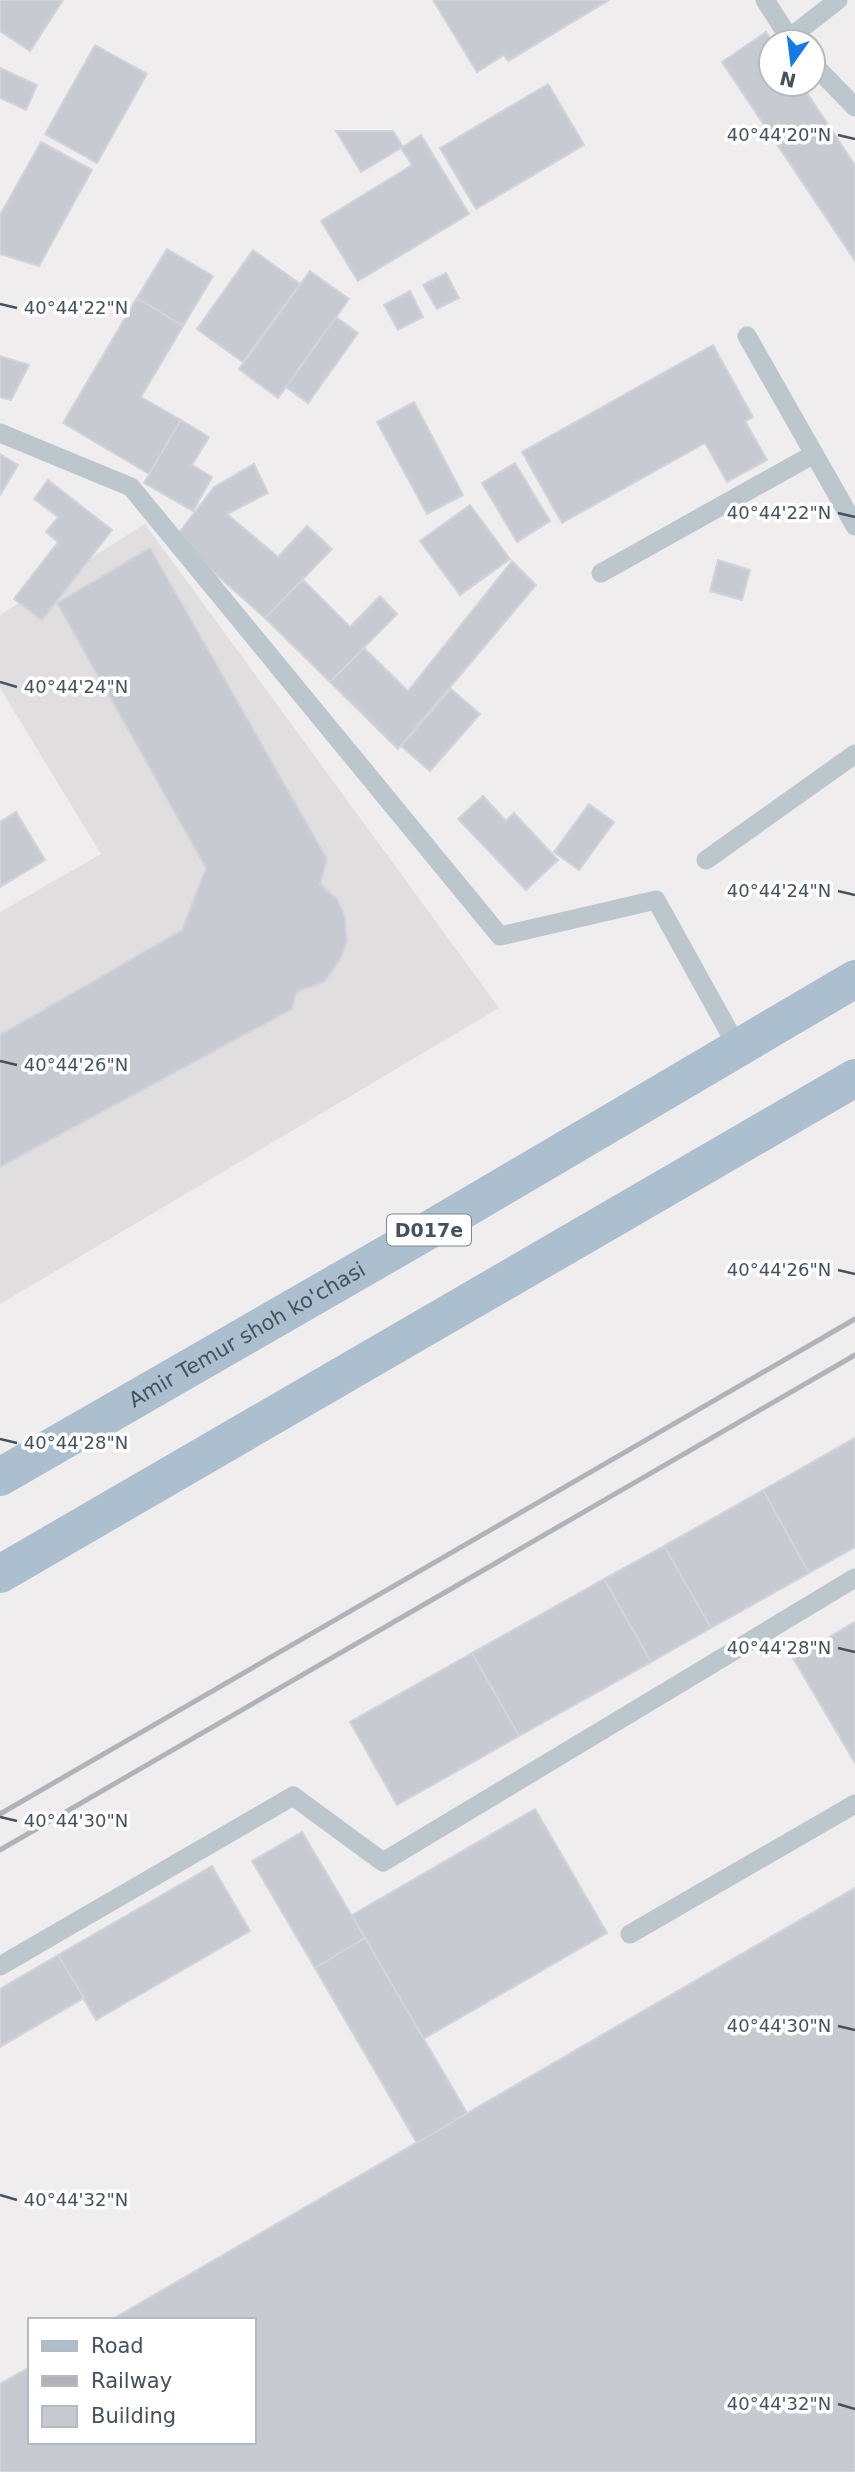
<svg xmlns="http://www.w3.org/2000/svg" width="855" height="2472" font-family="'DejaVu Sans',sans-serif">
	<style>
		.education { fill: #e1dee0 }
		.building { fill: #c7cbd1; stroke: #d1d4da; stroke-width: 2 }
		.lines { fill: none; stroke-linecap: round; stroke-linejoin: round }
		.lane { stroke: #bbc6cd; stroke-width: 19 }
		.primary { stroke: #acbfce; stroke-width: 38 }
		.rail { stroke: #b0b3b8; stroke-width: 5 }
		.ticks { fill: none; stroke: #45525c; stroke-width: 2.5 }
		.labels { text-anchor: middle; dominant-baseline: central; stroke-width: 7; stroke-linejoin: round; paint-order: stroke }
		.shield { fill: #fff; stroke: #7d868d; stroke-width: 2 }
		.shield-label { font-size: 19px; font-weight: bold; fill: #45525c }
		.street-label { font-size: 21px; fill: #45525c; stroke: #fff }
		.ticks-label { font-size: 18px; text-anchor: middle; fill: #45525c; stroke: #fff; stroke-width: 7; stroke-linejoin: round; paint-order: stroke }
	</style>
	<rect width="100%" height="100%" fill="#f0edee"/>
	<path class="education" d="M145,524L499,1008L0,1304V912L101,854L0,688V615Z"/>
	<g class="building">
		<path d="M0,0H63L30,51L0,31Z"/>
		<path d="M433,0H609L508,61L504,55L477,72Z"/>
		<path d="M766,32L773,42L771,84H801L855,165V261L722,62Z"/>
		<path d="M95,45L147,74L97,163L45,134Z"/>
		<path d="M0,68L37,85L26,110L0,98Z"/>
		<path d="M548,84L584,145L476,209L440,148Z"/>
		<path d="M336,131H393L403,147L361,172Z"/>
		<path d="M421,135L469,214L358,281L321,221L412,165L401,148Z"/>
		<path d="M41,142L92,170L39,266L0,254V215Z"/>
		<path d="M167,249L213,276L183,326L137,298Z"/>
		<path d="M253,250L300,284L243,362L197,329Z"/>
		<path d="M310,271L349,299L278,398L239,369Z"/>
		<path d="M446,273L459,298L437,309L423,285Z"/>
		<path d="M410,291L423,317L398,330L384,305Z"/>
		<path d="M137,298L183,326L141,397L181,420L149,474L63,423Z"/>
		<path d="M336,317L358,333L308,403L286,387Z"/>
		<path d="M713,345L753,417L745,421L767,460L727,482L705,443L562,523L522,452Z"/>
		<path d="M0,356L29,365L11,400L0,397Z"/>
		<path d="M414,402L463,495L427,514L377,422Z"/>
		<path d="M181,420L209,437L192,465L212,477L193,511L144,483Z"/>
		<path d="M0,454L18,465L0,495Z"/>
		<path d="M515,463L550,521L517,542L482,483Z"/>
		<path d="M254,464L268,493L227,514L278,557L307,526L332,549L265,618L175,538L214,487Z"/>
		<path d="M48,480L112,530L42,620L14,599L58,542L46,532L58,517L34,499Z"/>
		<path d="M470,505L510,559L460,595L420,541Z"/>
		<path d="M150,548L327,859L320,884L337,899L345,917L347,942L339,961L324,982L296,992L292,1009L0,1167V1035L182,930L206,868L57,603Z"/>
		<path d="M718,560L750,570L742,600L710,591Z"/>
		<path d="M512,561L536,585L398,749L330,682L364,648L408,691Z"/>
		<path d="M303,580L350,627L380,596L397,614L330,682L265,618Z"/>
		<path d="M451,689L480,714L430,771L401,746Z"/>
		<path d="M483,796L506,821L514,813L558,860L526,890L458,819Z"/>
		<path d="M589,804L614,822L579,870L554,852Z"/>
		<path d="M16,812L45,860L0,887V822Z"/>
		<path d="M855,1438V1547L809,1573L763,1490Z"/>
		<path d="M763,1490L809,1573L711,1628L664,1546Z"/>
		<path d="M664,1546L711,1628L651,1662L604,1579Z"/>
		<path d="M604,1579L651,1662L519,1736L472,1653Z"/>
		<path d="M855,1622V1763L793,1658Z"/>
		<path d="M472,1653L519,1736L397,1805L350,1722Z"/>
		<path d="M535,1809L607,1933L423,2039L352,1915Z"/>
		<path d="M302,1832L365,1938L315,1968L252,1861Z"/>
		<path d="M212,1866L250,1931L96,2020L58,1955Z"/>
		<path d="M855,1888V2472H0V2384L30,2367V2442H254V2320H111Z"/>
		<path d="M365,1938L467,2113L417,2143L315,1968Z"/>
		<path d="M58,1955L84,1998L0,2047V1989Z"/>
	</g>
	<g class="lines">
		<g class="lane">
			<path d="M765,0L792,42"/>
			<path d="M788,39L838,0"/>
			<path d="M813,64L855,107"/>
			<path d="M747,336L855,526"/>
			<path d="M0,433L131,487L500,936L656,900L738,1048"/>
			<path d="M601,573L814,454"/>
			<path d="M706,860L855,754"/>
			<path d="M630,1934L855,1804"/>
			<path d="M0,1966L293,1796L383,1862L855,1578"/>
		</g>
		<g class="primary">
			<path id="s1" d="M0,1477L429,1230L855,979"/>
			<path d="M0,1574L855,1078"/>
		</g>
		<g class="rail">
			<path d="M0,1814L855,1319"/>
			<path d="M0,1850L855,1355"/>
		</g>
	</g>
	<path class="ticks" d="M838,135L855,139M0,304L17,308M838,513L855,517M0,682L17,687M838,891L855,895M0,1061L17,1065M838,1270L855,1274M0,1439L17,1443M838,1648L855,1652M0,1817L17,1821M838,2026L855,2030M0,2195L17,2200M838,2404L855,2409"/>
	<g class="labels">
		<rect class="shield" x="387" y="1214.5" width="84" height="31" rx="5"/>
		<g class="shield-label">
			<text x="429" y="1230">D017e</text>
		</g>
		<g class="street-label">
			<text stroke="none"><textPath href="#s1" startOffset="285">Amir Temur shoh ko'chasi</textPath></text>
		</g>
	</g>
	<g class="ticks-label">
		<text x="779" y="141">40°44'20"N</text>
		<text x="76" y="314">40°44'22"N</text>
		<text x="779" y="519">40°44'22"N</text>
		<text x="76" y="693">40°44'24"N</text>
		<text x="779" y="897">40°44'24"N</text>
		<text x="76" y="1071">40°44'26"N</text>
		<text x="779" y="1276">40°44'26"N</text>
		<text x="76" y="1449">40°44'28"N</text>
		<text x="779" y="1654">40°44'28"N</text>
		<text x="76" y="1827">40°44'30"N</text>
		<text x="779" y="2032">40°44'30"N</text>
		<text x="76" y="2206">40°44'32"N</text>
		<text x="779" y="2410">40°44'32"N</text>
	</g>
	<rect x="28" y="2318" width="228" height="126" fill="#ffffff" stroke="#b5babe" stroke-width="2"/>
	<rect x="42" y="2341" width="35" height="10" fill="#acbfce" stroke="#b5babe" stroke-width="2"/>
	<text x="91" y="2353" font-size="21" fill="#45525c">Road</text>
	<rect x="42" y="2376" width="35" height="10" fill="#b0b3b8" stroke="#b5babe" stroke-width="2"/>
	<text x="91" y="2388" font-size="21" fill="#45525c">Railway</text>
	<rect x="42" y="2406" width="35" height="21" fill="#c7cbd1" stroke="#b5babe" stroke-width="2"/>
	<text x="91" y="2423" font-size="21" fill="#45525c">Building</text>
	<g transform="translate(792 63) rotate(194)"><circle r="33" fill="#ffffff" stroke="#b5babe" stroke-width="2"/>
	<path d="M0-5L12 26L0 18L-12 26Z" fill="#147be4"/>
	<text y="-10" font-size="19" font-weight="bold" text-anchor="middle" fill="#45525c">N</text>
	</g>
</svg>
